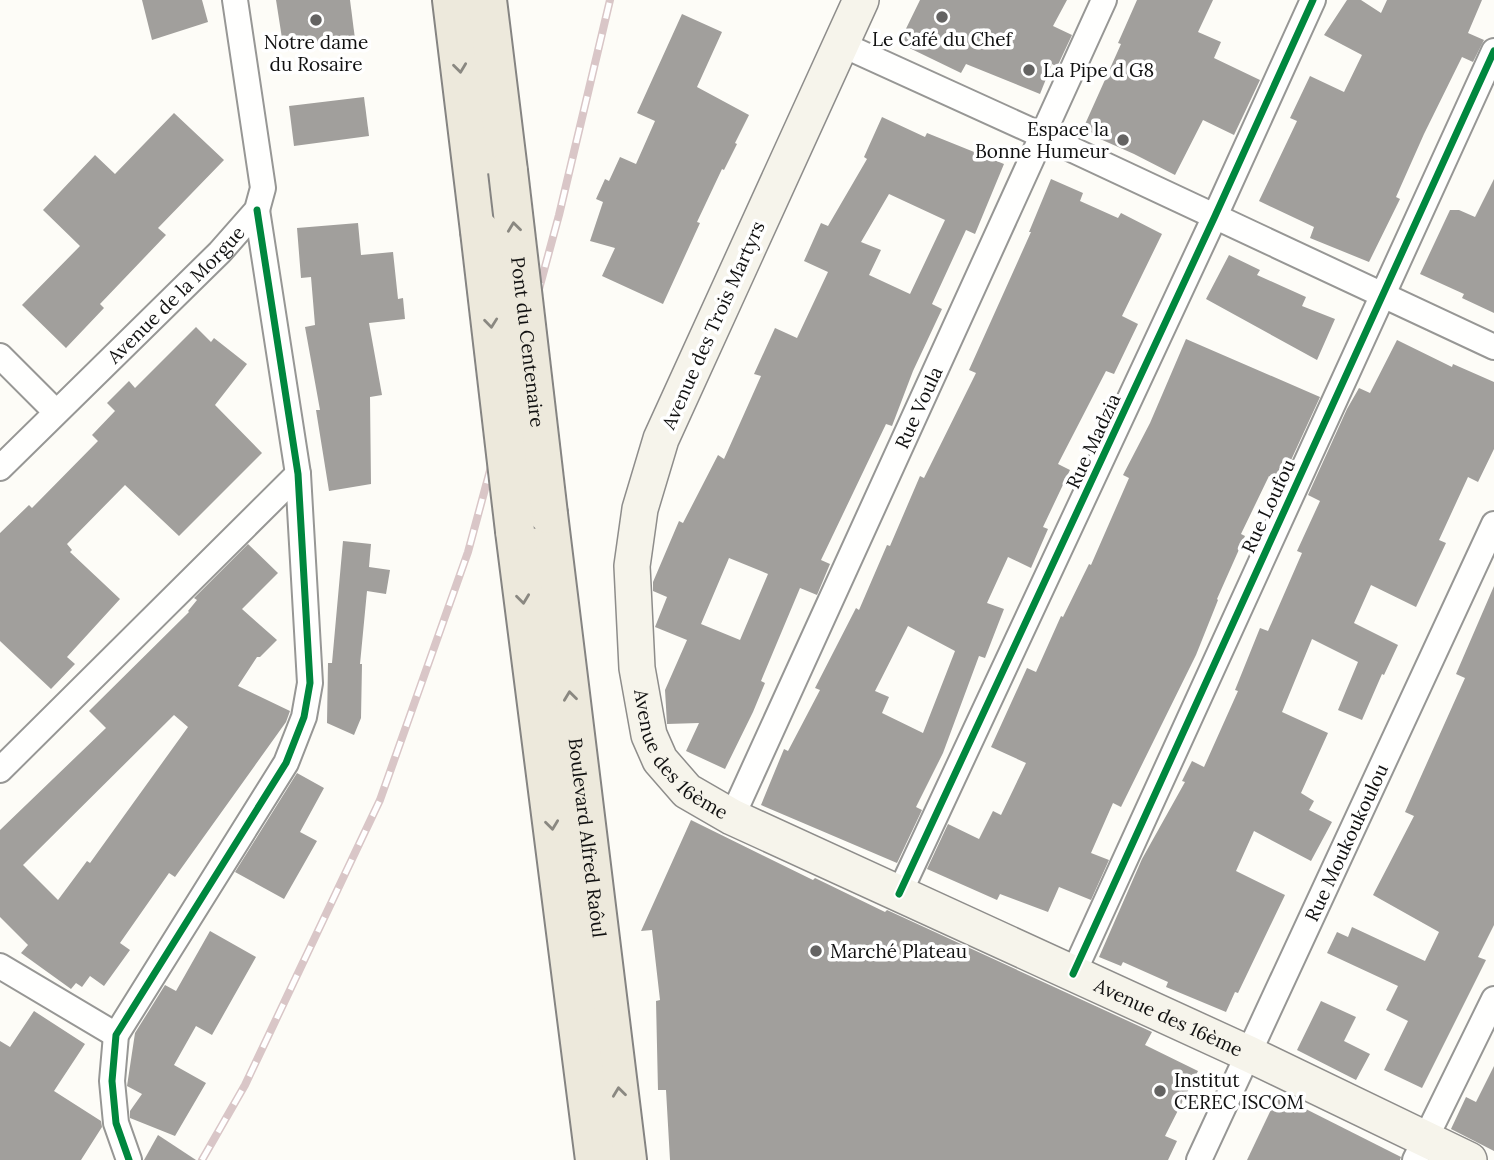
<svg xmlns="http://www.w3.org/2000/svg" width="1494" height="1160" font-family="Lora,serif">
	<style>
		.building { fill: #a19f9c; fill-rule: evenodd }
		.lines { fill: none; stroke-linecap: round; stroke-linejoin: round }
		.street-casing { stroke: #979795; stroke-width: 28 }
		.secondary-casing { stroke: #8e8d8b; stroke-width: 38 }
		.primary-casing { stroke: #858482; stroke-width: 42 }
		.street { stroke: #fffffe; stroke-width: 24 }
		.secondary { stroke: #f6f4eb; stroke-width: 35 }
		.primary { stroke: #ede9dc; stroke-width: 38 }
		.rail-casing { stroke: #d9c6c7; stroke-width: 8 }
		.rail { stroke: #fff; stroke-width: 5; stroke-dasharray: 16; stroke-linecap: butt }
		.primary-bridge-casing { stroke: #858482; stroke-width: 42; stroke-linecap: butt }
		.primary-bridge { stroke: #ede9dc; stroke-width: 38 }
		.cycleway-casing { stroke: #fff; stroke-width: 11 }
		.cycleway { stroke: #00873e; stroke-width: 7 }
		.oneway { stroke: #8a8881 }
		.poi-dot { fill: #646362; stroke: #fff; stroke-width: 2.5 }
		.labels { text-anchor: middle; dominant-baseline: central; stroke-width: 7; stroke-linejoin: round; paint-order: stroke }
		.poi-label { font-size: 19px; fill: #111; stroke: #fff; text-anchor: start }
		.street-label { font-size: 19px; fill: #111; stroke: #fff }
	</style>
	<rect width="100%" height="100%" fill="#fdfcf7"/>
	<g class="building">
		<path d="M142,0H202L208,22L152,40Z"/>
		<path d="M276,0H350L355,39L284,51Z"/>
		<path d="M920,0H1067L1053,26L1072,35L1057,67L1052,64L1040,94L966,64L961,73L899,43Z"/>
		<path d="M1137,0H1213L1198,32L1221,42L1214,58L1260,80L1234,135L1203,120L1175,175L1134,154L1082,131L1121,44L1118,43Z"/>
		<path d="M1347,0H1361L1381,13L1387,0H1482L1468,33L1484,40L1473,62L1462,57L1424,134L1396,197L1400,199L1369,262L1310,238L1314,227L1259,201L1297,121L1290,118L1310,76L1344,92L1362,55L1324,35Z"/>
		<path d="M682,14L722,32L697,87L749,115L735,143L737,144L724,170L722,169L697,222L700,223L663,304L602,276L615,248L590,241L603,202L596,199L605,179L609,181L620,157L636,164L655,121L637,113Z"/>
		<path d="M364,97L369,136L294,146L289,106Z"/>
		<path d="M174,113L224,160L158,228L166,235L100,304L104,308L66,348L22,305L80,246L43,210L95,155L115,174Z"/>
		<path d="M882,117L925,137L927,133L1004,164L975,234L966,230L932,304L942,309L913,371L892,426L886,424L821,560L830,564L817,595L800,588L761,681L765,683L753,712L725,769L686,751L699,723L667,724L665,690L687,640L655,627L667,597L653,591V582L679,521L683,523L718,455L724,459L761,376L754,374L775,328L797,338L828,272L804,261L821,223L828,226L867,159L864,157ZM889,194L945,220L910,294L869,275L881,250L861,242ZM729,558L768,574L740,640L701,624Z"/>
		<path d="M1051,179L1083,193L1080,201L1118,218L1121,213L1162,234L1122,316L1138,324L1114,374L1106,371L1058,464L1070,470L1043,527L1048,529L1031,568L1008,557L987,603L1004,609L985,658L979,656L943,753L916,807L922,810L897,863L761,805L784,749L788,751L820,690L815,688L856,608L859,610L887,545L890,546L920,476L924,478L976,373L969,370L1031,232H1029ZM908,626L955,651L923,733L882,713L889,697L875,691Z"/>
		<path d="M1494,179V313L1462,298L1464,294L1420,274L1450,210H1459L1475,217Z"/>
		<path d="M358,223L361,255L393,252L398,299L403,298L405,319L369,323L382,395L370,397L371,484L329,491L316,410H320L305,327L315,325L311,277L301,278L297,228Z"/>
		<path d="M1229,255L1260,270L1257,275L1306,297L1302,306L1335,319L1317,360L1206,299Z"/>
		<path d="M196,327L211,342L214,338L247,364L215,405L262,453L179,536L125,485L67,544L72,550L70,552L120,599L67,657L75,664L51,689L0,641V533L29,505L32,508L98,441L92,435L115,411L107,403L129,381L135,388Z"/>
		<path d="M1186,339L1320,397L1281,482L1269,476L1241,534L1245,536L1217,599L1218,600L1196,655L1121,807L1113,803L1091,853L1109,860L1091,900L1059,887L1048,912L1000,894L997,900L927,869L948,824L979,839L993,811L1001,815L1026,763L991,747L1027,668L1036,672L1061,616L1063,617L1089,564L1091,565L1129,478L1123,475L1150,423Z"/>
		<path d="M1397,340L1452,367L1453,364L1494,382V449L1478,482L1468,477L1439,540L1446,543L1416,607L1371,585L1354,623L1398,645L1384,675L1382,674L1362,720L1338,710L1358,662L1312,639L1282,712L1328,733L1301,793L1314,801L1309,810L1332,822L1311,861L1254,831L1236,871L1285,895L1238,993L1235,992L1226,1012L1166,987L1168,982L1123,962L1121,966L1099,957L1142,859L1185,782L1182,781L1192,761L1204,767L1238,691L1235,690L1260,628L1268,631L1302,553L1297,551L1320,501L1308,495L1347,409L1359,388L1370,393Z"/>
		<path d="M343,541L371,544L369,567L390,570L386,594L367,591L360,664H362L361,718L354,735L327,723L328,663H332Z"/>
		<path d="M248,544L278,573L242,609L277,640L260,657H257L238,686L290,711L286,722L175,877L169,873L120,943L130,950L104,986L90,976L82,987L76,983L71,989L21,953L28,945L0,917V830L106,728L89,711L189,612L188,611L197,600L194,598ZM174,715L188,727L90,863L87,861L58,900L23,865Z"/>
		<path d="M1494,586V925L1478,957L1486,960L1422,1088L1384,1070L1408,1021L1386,1010L1398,986L1327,953L1337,932L1348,937L1352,927L1425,961L1439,932L1373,895L1414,816L1405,812L1465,678L1456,674Z"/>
		<path d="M297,773L324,788L300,832L317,841L284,899L235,872Z"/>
		<path d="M691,820L813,880L815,878L885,912L887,910L1152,1032L1145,1045L1198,1071L1165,1136L1177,1141L1168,1160H670L666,1090H658L656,1001L660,1000L652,930L641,931Z"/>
		<path d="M210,931L256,957L212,1035L196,1026L174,1065L206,1083L175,1136L130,1118V1111L142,1094L127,1086L135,1033L165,985L176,991Z"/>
		<path d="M1321,1001L1356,1017L1344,1041L1370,1054L1356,1080L1297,1050Z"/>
		<path d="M34,1011L85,1044L54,1091L101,1121L102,1127L81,1160H0V1041L10,1047Z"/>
		<path d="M1494,1066V1151L1451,1129L1466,1097L1476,1102Z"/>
		<path d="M1278,1095L1401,1157L1400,1160H1247Z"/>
		<path d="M158,1135L196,1160H144Z"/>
	</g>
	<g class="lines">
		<g class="street-casing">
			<g id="street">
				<path d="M841,44L1041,135L1494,347"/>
				<path d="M0,356L56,412"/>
				<path id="s1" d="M0,468L220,252L257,210L263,188L235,0"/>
				<path d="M0,770L298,474"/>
				<path id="s2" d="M732,817L1104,0"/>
				<path d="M899,894L1215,216L1313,0"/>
				<path d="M0,966L116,1035"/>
				<path d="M1073,974L1494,51"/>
				<path d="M129,1160L116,1123L112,1081L116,1035L286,763L304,717L310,683L298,474L257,210"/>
				<path id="s3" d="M1199,1160L1494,524"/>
				<path d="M1415,1160L1494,999"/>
			</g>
		</g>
		<g class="secondary-casing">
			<g id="secondary">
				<path id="s4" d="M861,0L661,439L640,509L632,566L637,668L649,735L660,760L687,791L732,817L1249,1054L1469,1160"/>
			</g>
		</g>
		<g class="primary-casing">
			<g id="primary">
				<path d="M452,0L480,231"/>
				<path d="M487,0L508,171"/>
				<path id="s5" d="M548,514L627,1160"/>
				<path d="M515,531L595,1160"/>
			</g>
		</g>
		<use href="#street" class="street"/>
		<use href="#secondary" class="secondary"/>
		<use href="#primary" class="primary"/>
		<g class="rail-casing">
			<path id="rail" d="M202,1160L245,1085L380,800L468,552L559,215L610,0"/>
		</g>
		<use href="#rail" class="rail"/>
		<g class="primary-bridge-casing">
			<g id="primary-bridge">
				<path id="s6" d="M508,171L548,514"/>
				<path d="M480,231L515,531"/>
			</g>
		</g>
		<use href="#primary-bridge" class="primary-bridge"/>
		<g class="cycleway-casing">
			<g id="cycleway">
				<path d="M899,894L1215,216L1313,0"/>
				<path d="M1073,974L1494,51"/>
				<path d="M129,1160L116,1123L112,1081L116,1035L286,763L304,717L310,683L298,474L257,210"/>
			</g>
		</g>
		<use href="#cycleway" class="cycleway"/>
	</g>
	<defs><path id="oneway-chevron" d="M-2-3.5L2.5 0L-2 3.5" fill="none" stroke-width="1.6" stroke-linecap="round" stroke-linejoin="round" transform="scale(1.75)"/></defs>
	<g class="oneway">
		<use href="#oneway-chevron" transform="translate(460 68) rotate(83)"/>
		<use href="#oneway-chevron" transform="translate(514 227) rotate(-97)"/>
		<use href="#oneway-chevron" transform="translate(491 323) rotate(84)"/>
		<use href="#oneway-chevron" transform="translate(523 599) rotate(83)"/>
		<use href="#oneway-chevron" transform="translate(570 696) rotate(-97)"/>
		<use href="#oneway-chevron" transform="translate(552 825) rotate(83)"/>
		<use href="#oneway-chevron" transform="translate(619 1092) rotate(-97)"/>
	</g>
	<g class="poi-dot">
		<circle cx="942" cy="17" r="7"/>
		<circle cx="316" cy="20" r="7"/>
		<circle cx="1029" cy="70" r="7"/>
		<circle cx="1123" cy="140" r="7"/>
		<circle cx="816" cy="951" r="7"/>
		<circle cx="1160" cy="1091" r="7"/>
	</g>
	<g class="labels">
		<g class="poi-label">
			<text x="942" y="39" text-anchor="middle">Le Café du Chef</text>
			<text x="316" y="42" text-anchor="middle">Notre dame<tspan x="316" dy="22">du Rosaire</tspan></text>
			<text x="1043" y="70">La Pipe d G8</text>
			<text x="1109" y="129" text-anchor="end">Espace la<tspan x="1109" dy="22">Bonne Humeur</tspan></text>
			<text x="830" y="951">Marché Plateau</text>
			<text x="1174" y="1080">Institut<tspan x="1174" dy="22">CEREC ISCOM</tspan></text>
		</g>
		<g class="street-label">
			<text stroke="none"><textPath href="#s1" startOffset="247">Avenue de la Morgue</textPath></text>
			<text transform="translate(713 325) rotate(-66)">Avenue des Trois Martyrs</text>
			<text stroke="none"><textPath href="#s6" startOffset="172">Pont du Centenaire</textPath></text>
			<text stroke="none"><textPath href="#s2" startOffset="450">Rue Voula</textPath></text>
			<text transform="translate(1093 441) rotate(-65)">Rue Madzia</text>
			<text transform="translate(1268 506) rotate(-65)">Rue Loufou</text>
			<text stroke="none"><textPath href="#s4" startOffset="817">Avenue des 16ème</textPath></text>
			<text stroke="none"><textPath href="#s5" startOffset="326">Boulevard Alfred Raôul</textPath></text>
			<text stroke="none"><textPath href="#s3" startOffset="350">Rue Moukoukoulou</textPath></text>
			<text stroke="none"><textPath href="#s4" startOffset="1384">Avenue des 16ème</textPath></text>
		</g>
	</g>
</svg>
